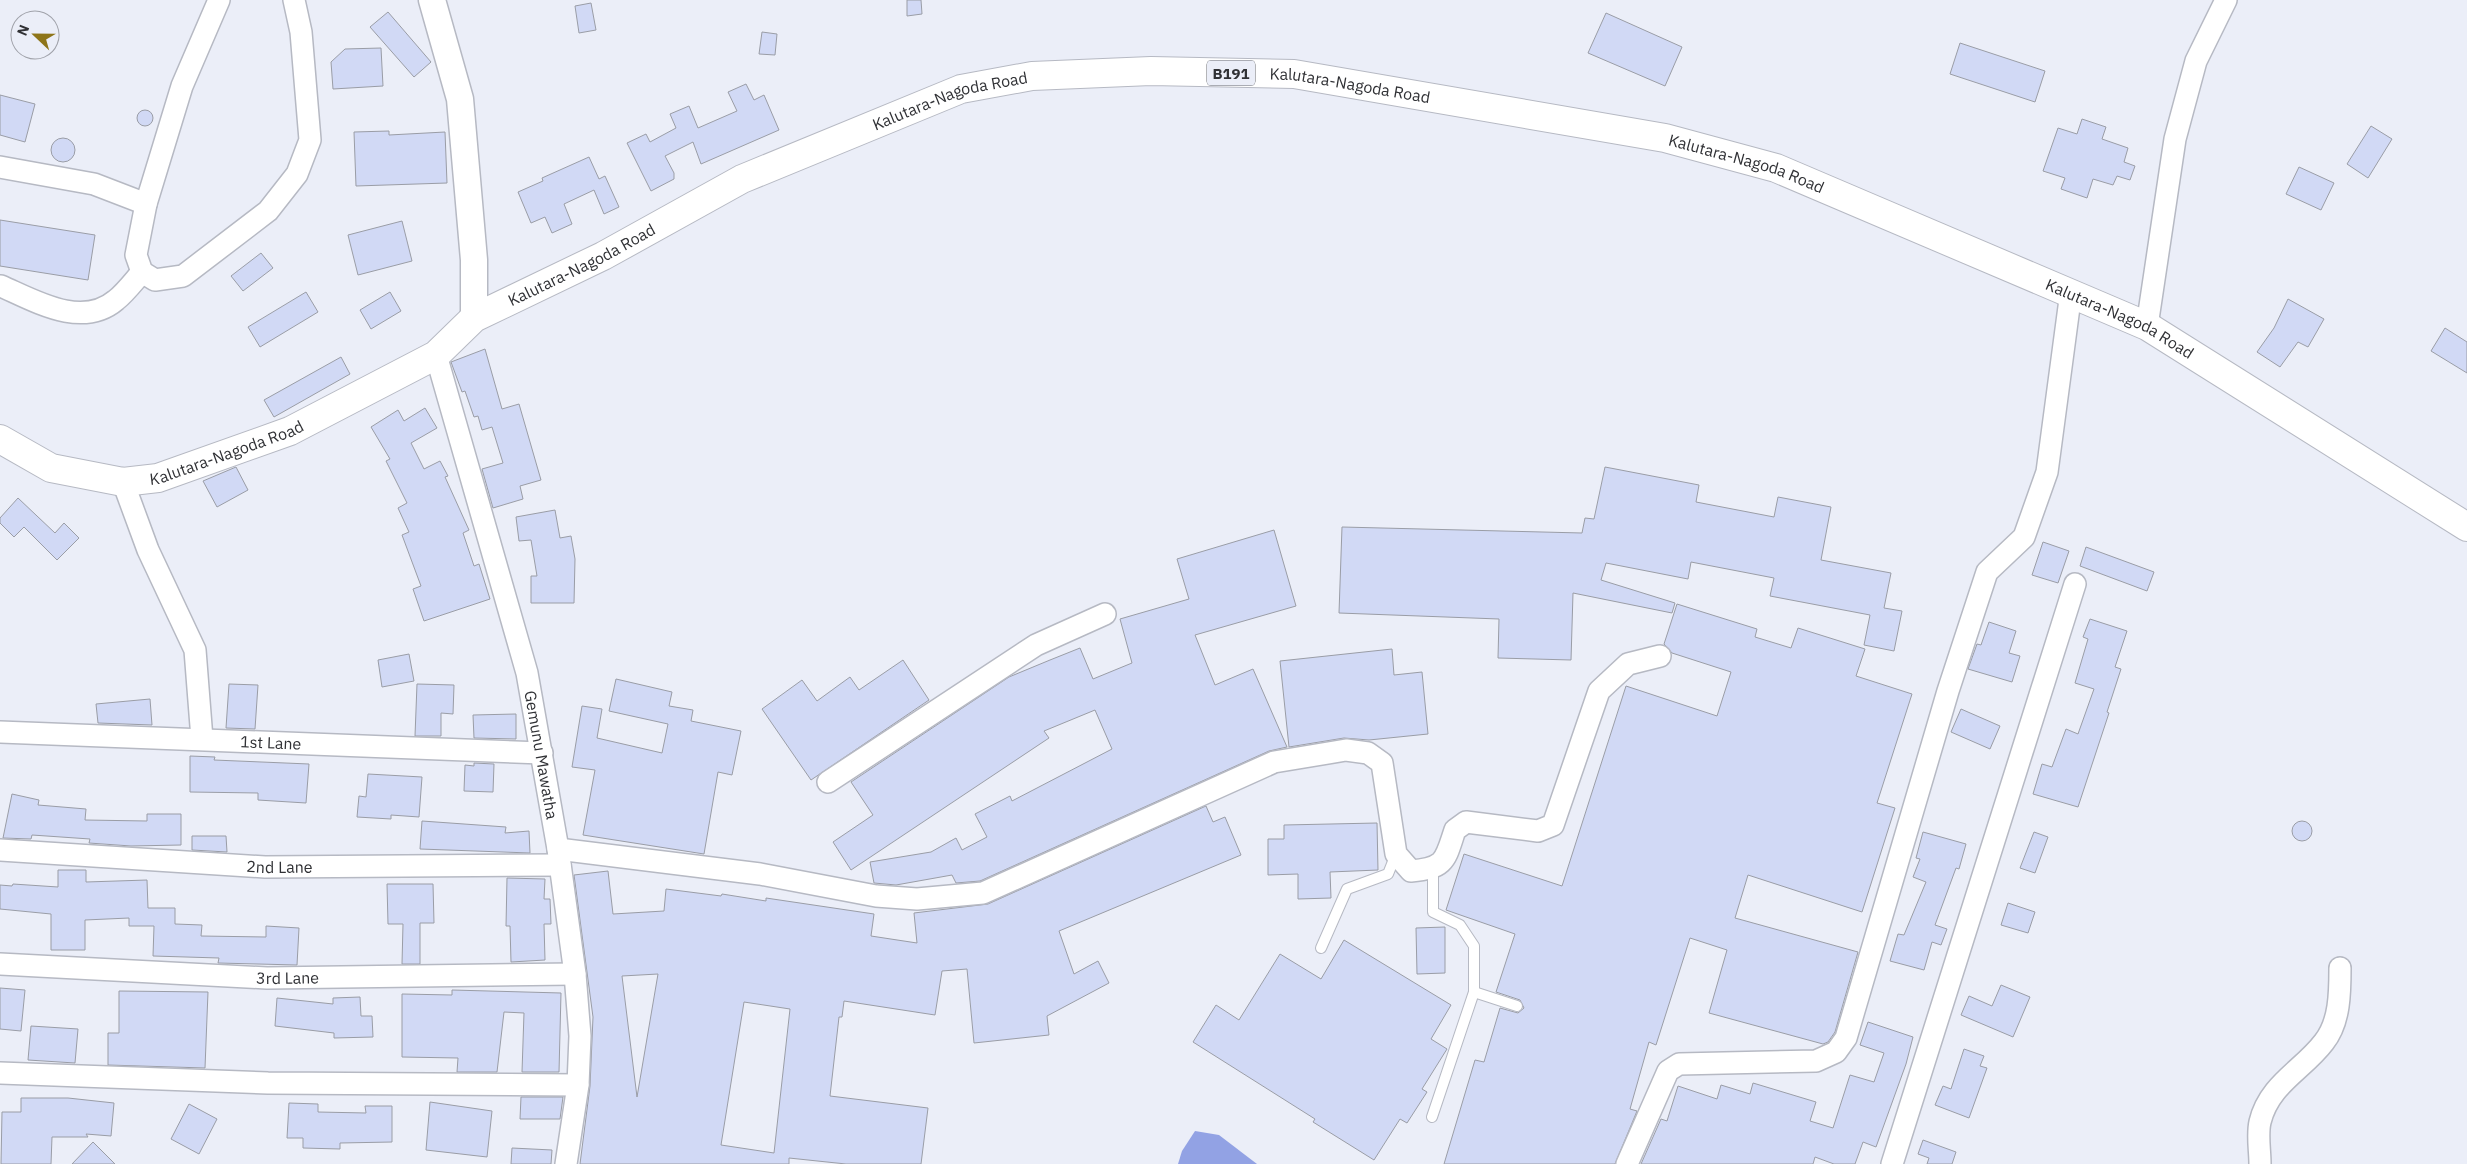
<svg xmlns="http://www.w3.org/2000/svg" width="2467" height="1164" font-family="'IBM Plex Sans',sans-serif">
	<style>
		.water { fill: #92a2e4 }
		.building { fill: #d1d9f5; stroke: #9a9da6; fill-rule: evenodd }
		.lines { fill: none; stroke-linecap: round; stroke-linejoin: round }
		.service-casing { stroke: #b6b9c3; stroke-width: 12 }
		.minor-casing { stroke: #b6b9c3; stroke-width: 24 }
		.tertiary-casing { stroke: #b6b9c3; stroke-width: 29 }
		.primary-casing { stroke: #b6b9c3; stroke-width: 30 }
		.service { stroke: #fff; stroke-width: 10 }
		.minor { stroke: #fff; stroke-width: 21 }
		.tertiary { stroke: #fff; stroke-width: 26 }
		.primary { stroke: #fff; stroke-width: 28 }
		.labels { text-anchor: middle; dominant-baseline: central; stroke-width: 4; stroke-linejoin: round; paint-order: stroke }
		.shield { fill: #ebeef8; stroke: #686a70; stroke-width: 1 }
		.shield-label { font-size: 15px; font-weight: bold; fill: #303135 }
		.street-label { font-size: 16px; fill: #303135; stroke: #ebeef8 }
	</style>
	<rect width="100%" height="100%" fill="#ebeef8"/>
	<path class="water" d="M1195,1131L1219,1135L1257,1164H1178L1182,1151Z"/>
	<g class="building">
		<path d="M907,0H921L922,14L907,16Z"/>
		<path d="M591,3L596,30L579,33L575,6Z"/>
		<path d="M388,12L431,62L414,77L370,27Z"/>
		<path d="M1606,13L1682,47L1665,86L1588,53Z"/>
		<path d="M762,32L777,34L775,55L759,54Z"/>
		<path d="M1960,43L2045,71L2035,102L1950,74Z"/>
		<path d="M381,48L383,86L333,89L331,62L345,49Z"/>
		<path d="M746,84L754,100L764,95L779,130L701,164L693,142L665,156L674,173V179L651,191L627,143L646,134L650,142L676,128L670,114L689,106L698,128L737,111L728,92Z"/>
		<path d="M0,95L35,104L25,142L0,135Z"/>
		<circle cx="145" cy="118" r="8"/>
		<path d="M2082,119L2106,127L2102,139L2128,148L2124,162L2135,166L2130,180L2117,176L2113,185L2093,179L2087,198L2061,189L2065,178L2043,171L2058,128L2077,134Z"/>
		<path d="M2371,126L2392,139L2368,178L2347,164Z"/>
		<path d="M389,131V135L445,132L447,183L356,186L354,132Z"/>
		<circle cx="63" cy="150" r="12"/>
		<path d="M589,157L599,179L605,176L619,207L604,214L594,190L564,204L572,224L552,233L545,217L531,223L518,192L543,181L542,178Z"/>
		<path d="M2299,167L2334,183L2321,210L2286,194Z"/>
		<path d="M0,220L95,235L88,280L0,266Z"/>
		<path d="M402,221L412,261L358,275L348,235Z"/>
		<path d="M261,253L273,268L243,291L231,276Z"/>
		<path d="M306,292L318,312L260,347L248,327Z"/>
		<path d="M390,292L401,311L371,329L360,310Z"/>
		<path d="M2288,299L2324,319L2308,347L2298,342L2280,367L2257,352L2274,328Z"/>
		<path d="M2445,328L2467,342V373L2431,351Z"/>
		<path d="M485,349L502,409L519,404L541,480L520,486L523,499L493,508L482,469L503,463L492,427L482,430L478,416L474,417L465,391L462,392L451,362Z"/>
		<path d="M341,357L350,374L274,417L264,400Z"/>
		<path d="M425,408L437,428L411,443L424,469L440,461L448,476L445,477L469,530L463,533L474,566L479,564L490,599L424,621L413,589L421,586L402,535L409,532L398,508L407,503L386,461L390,459L371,427L398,410L404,421Z"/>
		<path d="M236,467L248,490L217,507L203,481Z"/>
		<path d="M1605,467L1699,485L1696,502L1774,517L1778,497L1831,507L1821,560L1891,573L1884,608L1902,611L1894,651L1864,645L1870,615L1770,596L1774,578L1691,562L1688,579L1606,563L1601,580L1675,603L1672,613L1573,593L1571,660L1498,658L1499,619L1339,613L1342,527L1582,533L1585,518L1594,519Z"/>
		<path d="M18,498L55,533L64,523L79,538L57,560L24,527L14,537L0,523V518Z"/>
		<path d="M555,510L560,538L571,536L575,559L574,603H531V576H537L531,540L519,541L516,517Z"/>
		<path d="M1274,530L1296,606L1195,635L1215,685L1253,669L1287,747L1269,751L980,881L956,883L952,875L896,885L874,883L870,862L931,852L956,838L962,850L987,837L975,814L1010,796L1012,801L1112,749L1095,710L1044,731L1049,738L851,870L833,842L873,815L851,782L1009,677L1050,660L1080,648L1093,679L1132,663L1120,619L1189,599L1177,559Z"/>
		<path d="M2043,542L2069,551L2058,583L2032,575Z"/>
		<path d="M2086,547L2154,572L2147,591L2080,566Z"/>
		<path d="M1677,604L1757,629L1755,637L1791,648L1798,628L1865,649L1856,676L1912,694L1877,803L1895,808L1862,912L1748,875L1735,918L1858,952L1835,1032L1828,1042L1823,1044L1709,1013L1727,950L1690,938L1656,1045L1649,1042L1630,1109L1637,1111L1615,1164H1444L1475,1060L1484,1062L1500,1008L1518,1013L1524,1008L1520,1000L1496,992L1515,934L1446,910L1464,854L1562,886L1626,686L1717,716L1731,672L1672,653L1664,644Z"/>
		<path d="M2090,619L2127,631L2115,667L2121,669L2107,712L2109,713L2078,807L2033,794L2042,764L2052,767L2066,729L2078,734L2094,689L2075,683L2088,639L2083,637Z"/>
		<path d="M1989,622L2016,631L2009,653L2020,656L2012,682L1968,669L1977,644L1981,645Z"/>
		<path d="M1392,649L1394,675L1422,672L1428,734L1369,740L1344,738L1289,747L1280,661Z"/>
		<path d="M409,654L414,681L382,687L378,660Z"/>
		<path d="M903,660L929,700L811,780L762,709L802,680L817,701L850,677L859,690Z"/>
		<path d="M616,679L672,692L669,706L693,710L691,721L741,731L732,775L718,772L704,854L583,835L595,770L572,767L582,706L602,709L597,738L662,753L668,724L609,711Z"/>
		<path d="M229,684L258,685L255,729L226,728Z"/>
		<path d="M417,684L454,685L453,714L441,713V736H415Z"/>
		<path d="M150,699L152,725L98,723L96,704Z"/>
		<path d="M1961,709L2000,726L1990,749L1951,732Z"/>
		<path d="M516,714V739L474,738L473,715Z"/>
		<path d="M190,756L215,757L214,760L309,764L306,803L258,800V793L190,792Z"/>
		<path d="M474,763L494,764L493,792L464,791L465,765L474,766Z"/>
		<path d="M368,774L422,777L419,817L391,815V819L357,817L359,796L366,797Z"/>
		<path d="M12,794L39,800L38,805L86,809L85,820L147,821V814H181V845L131,846L89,843L90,839L32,835L31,839L3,838Z"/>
		<path d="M1206,806L1213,822L1225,817L1241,855L1059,931L1074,974L1098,961L1109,983L1047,1016L1049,1035L974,1043L967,969L942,971L935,1015L844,1001L842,1017H839L830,1096L928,1108L921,1164H846L789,1158V1164H580L590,1086L593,1017L574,875L608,871L613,914L664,911L666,889L721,896L722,894L766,901V898L874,914L871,936L917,943L914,913L988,904ZM658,974L637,1097L622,976ZM744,1002L790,1009L774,1153L721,1145Z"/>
		<path d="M422,821L506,827L505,833L529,831L530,853L420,849Z"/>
		<circle cx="2302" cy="831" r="10"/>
		<path d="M1377,823L1378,870L1330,872L1331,898L1298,899V874L1268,875V839H1284V825Z"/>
		<path d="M1923,832L1966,844L1959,869L1956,868L1935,925L1947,929L1941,945L1932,942L1924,970L1890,961L1898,934L1904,935L1926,882L1913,877L1920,859L1916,858Z"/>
		<path d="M2034,832L2048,837L2035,873L2020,868Z"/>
		<path d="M192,836H226L227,852L192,850Z"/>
		<path d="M58,870H86V882L147,880L148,908H175V924L202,925L201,936L266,937V926L299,928L297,965L218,963L219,958L153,956L154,926H129V918L85,920V950H51V914L0,909V885L12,886L13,884L58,887Z"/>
		<path d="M507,878L545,879L544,899H550L551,924H544L545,960L511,962L510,926H506Z"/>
		<path d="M387,884H433L434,923H420V964H402L403,924H388Z"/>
		<path d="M2008,903L2035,912L2028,933L2001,925Z"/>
		<path d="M1445,927V973L1417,974L1416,928Z"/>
		<path d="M1344,940L1451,1005L1431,1039L1447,1049L1422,1089L1427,1092L1407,1123L1400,1119L1374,1160L1313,1122L1315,1119L1193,1042L1216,1005L1239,1020L1280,954L1321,979Z"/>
		<path d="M2001,985L2030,997L2013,1037L1961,1015L1969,996L1992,1006Z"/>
		<path d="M0,988L25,990L21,1031L0,1029Z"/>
		<path d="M452,990L561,993L559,1072H522L524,1013L504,1012L497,1072H457L458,1058L402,1057V994L452,995Z"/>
		<path d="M119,991L208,992L205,1068L108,1065V1033H119Z"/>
		<path d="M360,997L361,1016H372L373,1037L334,1038V1033L275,1026L277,998L333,1004V998Z"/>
		<path d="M1868,1022L1913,1037L1906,1064L1876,1147L1863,1142L1855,1164H1834L1815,1157L1813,1164H1641L1661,1119L1667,1121L1678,1086L1717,1099L1721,1085L1750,1094L1753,1083L1816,1102L1810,1121L1833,1128L1850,1075L1874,1082L1884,1053L1860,1045Z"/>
		<path d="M31,1026L78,1029L75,1063L28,1060Z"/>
		<path d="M1964,1049L1984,1056L1980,1066L1987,1068L1969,1118L1935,1105L1943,1086L1951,1089Z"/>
		<path d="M521,1097H563L560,1119H520Z"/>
		<path d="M21,1098H68L114,1103L111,1136L86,1134L88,1137H52L51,1164H1L2,1112H21Z"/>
		<path d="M430,1102L492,1111L487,1157L426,1150Z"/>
		<path d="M289,1103L318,1104V1112L366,1113L365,1106H392V1142L340,1143V1149L303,1148V1138H287Z"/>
		<path d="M189,1104L217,1119L199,1154L171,1139Z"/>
		<path d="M1923,1140L1956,1152L1952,1164H1927L1929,1158L1918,1154Z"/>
		<path d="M93,1142L115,1164H72Z"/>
		<path d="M512,1148L552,1150L551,1164H511Z"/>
	</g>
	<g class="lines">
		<g class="service-casing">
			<g id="service">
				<path d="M1321,948L1347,889L1388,874L1396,854"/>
				<path d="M1474,992L1517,1006"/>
				<path d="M1432,1117L1474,992V946L1460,925L1433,912V869"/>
			</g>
		</g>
		<g class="minor-casing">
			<g id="minor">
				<path d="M219,0L182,86L146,204L136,255L142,272L155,280L183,276L268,211L297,174L310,140L301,32L294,0"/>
				<path d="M0,167L94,184L146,204"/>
				<path d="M1,286C35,301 82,329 116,300C126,292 134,281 142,272"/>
				<path d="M2147,326L2175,139L2196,61L2226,0"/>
				<path id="s1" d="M436,355L527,673L558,849L575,974L580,1036L578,1085L566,1164"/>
				<path d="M123,482L148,550L195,650L202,739"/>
				<path id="s2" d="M0,732L542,753"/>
				<path d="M828,782L1036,645L1105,614"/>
				<path d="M558,849L760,874L876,896L917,899L983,893L1274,762L1346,750L1368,753L1382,763L1396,854L1411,871C1446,868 1445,860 1455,830L1466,822L1538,831L1553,825L1599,691L1628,664L1660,656"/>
				<path id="s3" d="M0,850L265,867L560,865"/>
				<path id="s4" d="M0,964L267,978L575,974"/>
				<path d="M0,1073L268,1083L578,1085"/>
				<path d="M1627,1164L1668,1071L1679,1064L1816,1061L1836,1052L1846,1038L1948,691L1987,572L2024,537L2047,472L2071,292"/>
				<path d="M1892,1164L2075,584"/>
				<path d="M2260,1164C2260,1150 2257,1135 2260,1122C2269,1084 2303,1070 2324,1042C2340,1022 2340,992 2340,968"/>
			</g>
		</g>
		<g class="tertiary-casing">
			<path id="tertiary" d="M432,0L460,99L474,260V318"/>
		</g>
		<g class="primary-casing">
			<g id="primary">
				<path id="s5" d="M0,439L51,468L123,482L158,478L290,431L436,355L474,318L603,256L742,179L961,89L1032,76L1151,71L1294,74L1665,138L1776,168L2147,326L2467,527"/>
			</g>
		</g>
		<use href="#service" class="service"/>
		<use href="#minor" class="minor"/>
		<use href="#tertiary" class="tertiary"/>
		<use href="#primary" class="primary"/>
	</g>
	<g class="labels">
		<rect class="shield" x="1207" y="60.5" width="48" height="25" rx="4"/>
		<g class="shield-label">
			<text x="1231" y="73">B191</text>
		</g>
		<g class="street-label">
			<text stroke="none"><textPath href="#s5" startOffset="1455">Kalutara-Nagoda Road</textPath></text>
			<text stroke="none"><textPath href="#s5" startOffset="1050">Kalutara-Nagoda Road</textPath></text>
			<text stroke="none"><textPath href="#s5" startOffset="1860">Kalutara-Nagoda Road</textPath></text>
			<text stroke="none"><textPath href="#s5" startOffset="645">Kalutara-Nagoda Road</textPath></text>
			<text stroke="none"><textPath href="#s5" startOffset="2265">Kalutara-Nagoda Road</textPath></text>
			<text stroke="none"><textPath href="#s5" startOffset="240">Kalutara-Nagoda Road</textPath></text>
			<text stroke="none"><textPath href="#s2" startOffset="271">1st Lane</textPath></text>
			<text stroke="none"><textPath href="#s1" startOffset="414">Gemunu Mawatha</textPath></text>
			<text stroke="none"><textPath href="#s3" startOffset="280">2nd Lane</textPath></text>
			<text stroke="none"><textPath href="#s4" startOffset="288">3rd Lane</textPath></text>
		</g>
	</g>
	<g transform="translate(35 35) rotate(292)"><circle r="24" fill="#ebeef8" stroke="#a0a2aa"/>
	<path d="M0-4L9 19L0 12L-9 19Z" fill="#8e751a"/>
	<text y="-8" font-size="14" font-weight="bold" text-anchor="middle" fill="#303135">N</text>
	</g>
</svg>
